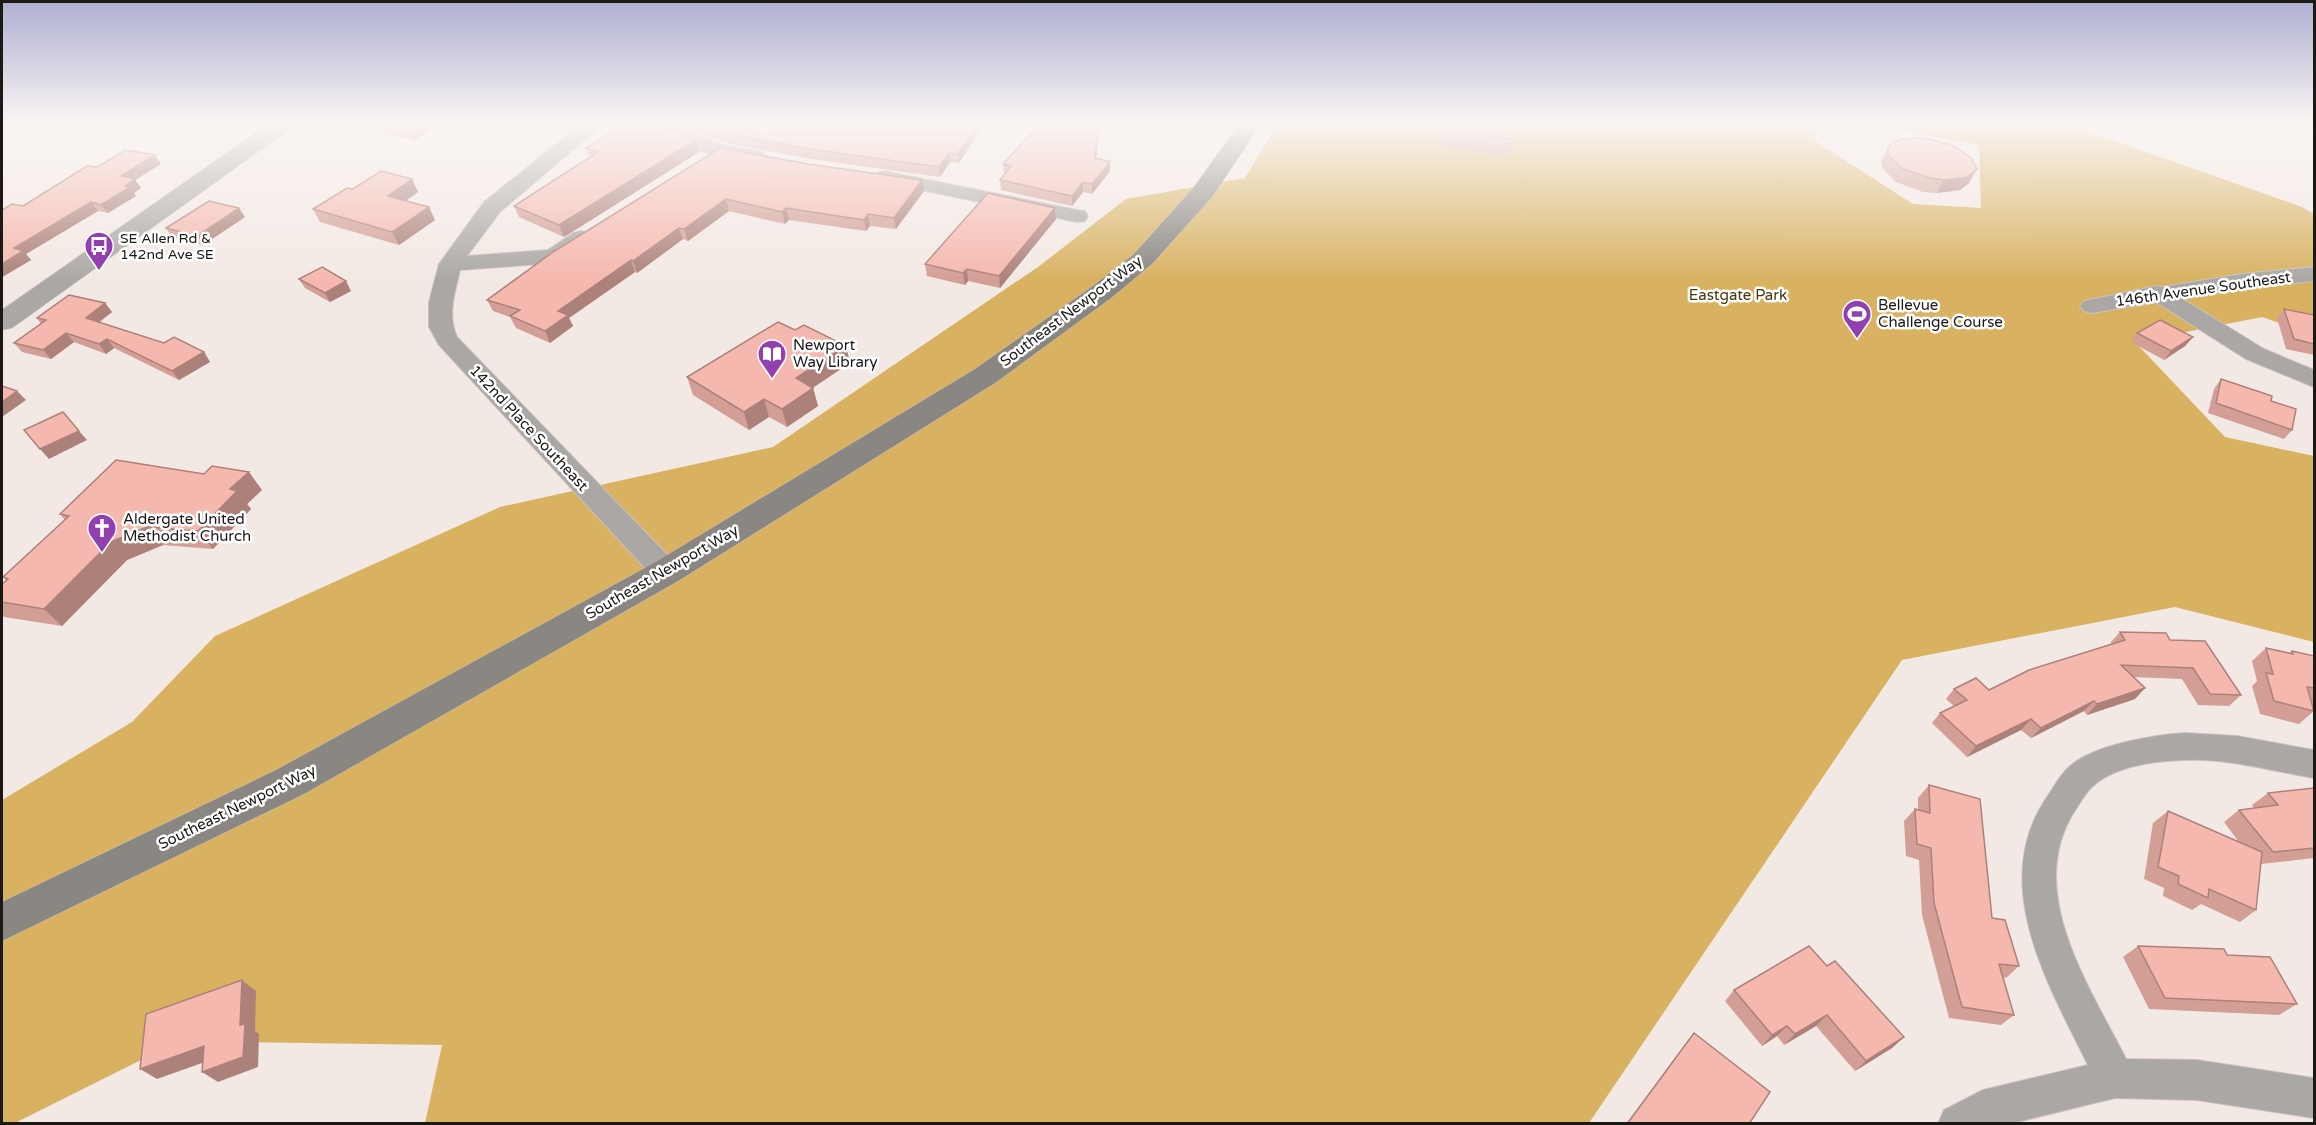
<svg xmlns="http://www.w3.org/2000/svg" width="2316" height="1125" font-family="'Varela Round',sans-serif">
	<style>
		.green { fill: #d8b260 }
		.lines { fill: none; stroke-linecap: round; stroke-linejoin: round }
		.minor-casing { stroke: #ccc3bf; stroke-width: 2 }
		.tertiary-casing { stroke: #ccc3bf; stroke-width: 1 }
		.secondary-casing { stroke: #ccc3bf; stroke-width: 1 }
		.minor { fill: #aaa7a4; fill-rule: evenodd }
		.tertiary { fill: #aaa7a4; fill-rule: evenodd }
		.secondary { fill: #8a8682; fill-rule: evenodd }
		.wall { fill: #d39e96 }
		.shaded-wall { fill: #ac817a }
		.building { fill: #f5b8ae; stroke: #ac817a; stroke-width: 1.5 }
		.labels { text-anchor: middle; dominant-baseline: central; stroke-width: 5; stroke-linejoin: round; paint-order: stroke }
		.far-poi-label { font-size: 14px; fill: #1b1816; stroke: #fff; text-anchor: start }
		.street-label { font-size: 15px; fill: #1b1816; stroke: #fff }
		.park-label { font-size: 15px; fill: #47360e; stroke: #fff }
		.poi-label { font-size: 15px; fill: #1b1816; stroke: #fff; text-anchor: start }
	</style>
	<rect width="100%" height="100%" fill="#f3e9e4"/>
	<path class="green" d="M1278,124H1817L1815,141L1913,204L1981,208L1979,145L1860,124H2080L2081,129L2302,207L2314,214V335L2262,317L2135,342L2225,437L2314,456V642L2175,607L1902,660L1589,1123H425L442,1045L179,1041L15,1123H2V800L132,722L215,636L500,507L773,447L1038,267L1126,199L1245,178Z"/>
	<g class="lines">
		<g class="minor-casing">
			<g id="minor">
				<path d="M581,124H603L500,212L467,256L548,250L573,233L581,231L589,233L592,238C584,249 566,260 553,263L460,270C455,292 447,315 457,337L676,564L680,572L676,580L666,583L656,580L439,345L429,327V302L439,264L484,202Z"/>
				<path d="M638,124H666L724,145L762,152L765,156L762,160C733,168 670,139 641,128Z"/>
				<path d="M884,171L1077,210L1085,211L1088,216L1085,221L1077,222L877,181L874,177L877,173Z"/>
				<path d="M2314,267V281L2242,288L2181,298L2264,349L2314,370V387L2246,359L2156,302L2092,313L2084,311L2080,306L2084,301L2157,286L2162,287L2242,274Z"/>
				<path d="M2185,733L2237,736L2314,750V778C2271,771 2228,758 2184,760C2155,761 2115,766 2093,786C2085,793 2080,803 2074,812C2024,892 2090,987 2126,1059L2197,1060L2314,1078V1118L2197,1100L2115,1098L2009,1124H1938L1944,1110L1983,1090L2088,1065C2048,984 1988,883 2047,797C2054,787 2060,775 2069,767C2093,745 2153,735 2185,733Z"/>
			</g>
		</g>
		<g class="tertiary-casing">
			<path id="tertiary" d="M268,124H293L290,129L12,328L2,330V310Z"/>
		</g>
		<g class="secondary-casing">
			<path id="secondary" d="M1239,124H1261L1212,197L1152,264L1111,298L995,383L678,581L304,794L2,941V902L276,770L654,563L975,369L1093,286L1134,254L1194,187Z"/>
		</g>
		<use href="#minor" class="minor"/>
		<use href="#tertiary" class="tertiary"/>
		<use href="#secondary" class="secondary"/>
	</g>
	<g class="wall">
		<path d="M439,124L415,140L382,133L378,125Z"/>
		<path d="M672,124H730L767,134L779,124H984L959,163L950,162L940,177L811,159L726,143Z"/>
		<path d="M1037,124H1100L1096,159L1110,162V171L1092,194L1083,192L1072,206L1001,190L1000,180L1005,174L1004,173L1003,164L1039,124Z"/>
		<path d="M1445,124L1512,139L1508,156L1440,147Z"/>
		<path d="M1527,124H1541L1540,126Z"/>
		<path d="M618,125L699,152L564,237L519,217L514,206L589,157L586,148L619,127Z"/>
		<path d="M1888,148L1969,183L1960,190L1937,193L1923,192L1896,182L1882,168L1881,161Z"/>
		<path d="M161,164L135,180L141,188L134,193L136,196L108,213L98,211L26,254L31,260L2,277L23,206L97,167Z"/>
		<path d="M808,164L922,180L924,191L896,229L870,226L866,231L789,220L785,224L729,211L688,241L683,239L637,273L635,272L569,318L573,326L550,343L516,328L510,317L493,311L487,300Z"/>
		<path d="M353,189L418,192L405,201L435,220L399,245L320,222L313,209Z"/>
		<path d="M1055,208L1056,219L1000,288L968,281L965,285L927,276L925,264Z"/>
		<path d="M245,217L203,245L172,238L166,228Z"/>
		<path d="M299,279L351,291L330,302L305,288Z"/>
		<path d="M105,303L112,312L99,322L164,343L204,352L210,362L179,380L114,348L106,354L74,342L51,359L22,352L14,343L41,324L37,318Z"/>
		<path d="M2284,309L2314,315V355L2286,349L2277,318Z"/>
		<path d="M795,330L846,346L850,363L813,388L818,406L787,427L769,417L749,430L693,395L687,377Z"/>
		<path d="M2137,333L2193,337L2185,346L2164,360L2131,342Z"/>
		<path d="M2221,379L2271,401L2292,430L2284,439L2208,413L2214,389Z"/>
		<path d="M262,490L247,504L251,509L213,549L163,545L127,560L62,626L4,617L2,615V584L6,580L3,577L65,520L60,514Z"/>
		<path d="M2120,632L2170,640L2241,695L2229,706L2198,705L2182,679L2133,677L2145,688L2135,699L2087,715L2084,711L2031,738L2021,730L1967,757L1932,723L1940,713L1954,706L1946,699L1954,689L1989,690L2111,644V642Z"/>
		<path d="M2266,648L2289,653L2292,651L2314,656V705H2313L2314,711L2299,724L2260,714L2252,686L2257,681L2252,661Z"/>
		<path d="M1929,785L1992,918L2019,966L2006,978L2003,977L2014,1015L2001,1025L1949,1018L1922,915L1919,860L1906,856L1904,821L1915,809L1918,810V798Z"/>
		<path d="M2314,788V858L2261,864L2256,910L2240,922L2201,904L2192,910L2163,896L2164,888L2144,879L2153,823L2168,811L2239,842L2224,822L2239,810L2254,808L2252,805L2268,793Z"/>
		<path d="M2138,946L2227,955L2297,1004L2279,1015L2149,1009L2123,957Z"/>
		<path d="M1827,966L1904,1037L1892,1048L1855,1071L1816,1026L1784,1045L1777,1036L1762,1046L1725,1001L1734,990Z"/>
		<path d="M1694,1033L1749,1124H1626L1686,1043Z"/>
	</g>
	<g class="shaded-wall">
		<path d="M422,124H439L415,140L411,132Z"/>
		<path d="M977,124H984L959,163L958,154Z"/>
		<path d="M1099,124H1100L1095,168V158Z"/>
		<path d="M696,140L699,152L564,237L559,225Z"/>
		<path d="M949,153L950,162L940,177L939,167Z"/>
		<path d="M155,155L161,164L135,180L141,188L134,193L136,196L108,213L101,205L121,176Z"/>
		<path d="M1110,162V171L1092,194V184Z"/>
		<path d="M1977,169L1969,183L1960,190L1937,193L1944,180Z"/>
		<path d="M412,179L418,192L394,209L388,196Z"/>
		<path d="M922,180L924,191L896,229L894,218Z"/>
		<path d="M1083,182V192L1072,206V196Z"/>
		<path d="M726,199L729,211L688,241L684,229Z"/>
		<path d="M91,202L98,211L26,254L31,260L2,277V264L14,248Z"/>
		<path d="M429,207L435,220L399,245L392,232Z"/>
		<path d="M239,208L245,217L203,245L197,236Z"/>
		<path d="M786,208L789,220L785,224L782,212Z"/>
		<path d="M1055,208L1056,219L1000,288L999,276Z"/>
		<path d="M868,214L870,226L866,231L864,220Z"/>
		<path d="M679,228L683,239L637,273L633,261Z"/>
		<path d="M631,260L635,272L569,318L573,326L550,343L545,331L558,311Z"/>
		<path d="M967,269L968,281L965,285L963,273Z"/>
		<path d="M346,281L351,291L330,302L325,293Z"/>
		<path d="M105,303L112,312L93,327L86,318Z"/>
		<path d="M66,333L74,342L51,359L43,350Z"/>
		<path d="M2193,337L2185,346L2164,360L2171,351Z"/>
		<path d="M107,339L114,348L106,354L99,344Z"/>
		<path d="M846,346L850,363L801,395L796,378Z"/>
		<path d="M204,352L210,362L179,380L172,371Z"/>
		<path d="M813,388L818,406L787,427L782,409Z"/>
		<path d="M17,391L26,400L2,417V402Z"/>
		<path d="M764,399L769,417L749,430L744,412Z"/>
		<path d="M79,431L87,440L49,459L40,449Z"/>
		<path d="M249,472L262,490L247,504L251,509L213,549L198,531L230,489Z"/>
		<path d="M147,527L163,545L127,560L62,626L44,609L111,542Z"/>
		<path d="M2145,688L2135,699L2087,715L2097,704Z"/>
		<path d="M2094,701L2084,711L2031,738L2041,728Z"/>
		<path d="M2031,719L2021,730L1967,757L1976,746Z"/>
		<path d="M242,980L256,991L255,1031L259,1034L258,1067L218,1082L202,1072L240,1025Z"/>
		<path d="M1827,1015L1816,1026L1784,1045L1795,1034Z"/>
		<path d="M1787,1026L1777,1036L1762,1046L1772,1035Z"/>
		<path d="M1904,1037L1892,1048L1855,1071L1866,1061Z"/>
		<path d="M204,1046L219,1057L157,1079L140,1069Z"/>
	</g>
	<g class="building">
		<path d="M379,124H422L411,132L378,125Z"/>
		<path d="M620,124H650L696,140L559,225L514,206L598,152L586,148L621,126L618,125Z"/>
		<path d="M696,124H730L767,134L779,124H977L958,154L949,153L939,167L809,149L723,133Z"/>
		<path d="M1040,124H1099L1095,158L1110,162L1092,184L1083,182L1072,196L1000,180L1011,166L1003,164Z"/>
		<path d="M1445,124H1514L1512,139L1443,130Z"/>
		<path d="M1924,138L1952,145L1971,158L1977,169L1967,177L1944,180L1930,178L1903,169L1888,155V148L1892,143L1900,139Z"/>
		<path d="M720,148L808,164L922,180L894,218L868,214L864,220L786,208L782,212L726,199L684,229L679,228L633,261L631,260L558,311L568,315L545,331L510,316L520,310L487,300L553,252Z"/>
		<path d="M126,150L155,155L121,176L135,179L125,186L130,187L101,205L91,202L14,248L23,251L2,264V210L12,204L23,206L87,166L97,167Z"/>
		<path d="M381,171L412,179L388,196L429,207L392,232L313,209L347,188L353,189Z"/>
		<path d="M988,193L1055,208L999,276L967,269L963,273L925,264Z"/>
		<path d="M209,201L239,208L197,236L166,228Z"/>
		<path d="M322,267L346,281L325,293L299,279Z"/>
		<path d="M69,295L105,303L86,318L164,343L174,337L204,352L172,371L107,339L99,344L66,333L43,350L14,343L46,320L37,318Z"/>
		<path d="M2284,309L2314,315V344L2294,339Z"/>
		<path d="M2160,320L2193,337L2171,351L2137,333Z"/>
		<path d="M778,322L795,330L804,325L846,346L796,378L813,388L782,409L764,399L744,412L687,377Z"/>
		<path d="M2221,379L2272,396L2271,401L2296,409L2292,430L2216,403Z"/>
		<path d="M2,386L17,391L2,402Z"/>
		<path d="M63,412L79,431L40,449L24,430Z"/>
		<path d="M116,460L204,474L212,466L249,472L230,489L237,491L198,531L147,527L111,542L44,609L2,602V584L8,579L3,577L69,516L60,514Z"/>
		<path d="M2120,632L2166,633L2170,640L2205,641L2241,695L2210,694L2193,668L2121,665L2145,688L2097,704L2094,701L2041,728L2031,719L1976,746L1940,713L1967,700L1954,689L1976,678L1989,690L2029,670L2125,640Z"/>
		<path d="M2266,648L2293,654L2292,651L2314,656V688L2307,687L2314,711L2274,701L2266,673L2273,674Z"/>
		<path d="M1929,785L1980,799L1992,918L2005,920L2019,966L1999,964L2014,1015L1962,1007L1934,903L1931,848L1917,844L1915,809L1930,813Z"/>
		<path d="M2314,788V848L2273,852L2239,810L2278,805L2268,793Z"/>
		<path d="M2168,811L2262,852L2256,910L2209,889L2208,898L2178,884L2179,876L2158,867Z"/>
		<path d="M1809,946L1827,966L1835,961L1904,1037L1866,1061L1827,1015L1795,1034L1787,1026L1772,1035L1734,990Z"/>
		<path d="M2138,946L2224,949L2227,955L2270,957L2297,1004L2165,998Z"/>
		<path d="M242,980L240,1025L245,1024L243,1057L202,1072L204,1046L140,1069L146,1014Z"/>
		<path d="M1694,1033L1770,1092L1749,1124H1627Z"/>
	</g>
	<linearGradient id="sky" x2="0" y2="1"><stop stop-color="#afafd2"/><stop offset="0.44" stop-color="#faf5f3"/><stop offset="1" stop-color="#faf5f3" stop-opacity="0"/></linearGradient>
	<rect width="2316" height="281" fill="url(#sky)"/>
	<defs>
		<g id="bus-pin" transform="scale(1.5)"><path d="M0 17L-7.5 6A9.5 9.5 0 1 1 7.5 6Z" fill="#9240af" stroke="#fff"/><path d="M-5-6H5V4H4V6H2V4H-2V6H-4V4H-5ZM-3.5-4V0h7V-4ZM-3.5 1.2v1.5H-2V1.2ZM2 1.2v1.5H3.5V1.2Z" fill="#fff"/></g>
		<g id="stadium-pin" transform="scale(1.5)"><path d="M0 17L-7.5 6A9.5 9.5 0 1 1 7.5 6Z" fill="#9240af" stroke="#fff"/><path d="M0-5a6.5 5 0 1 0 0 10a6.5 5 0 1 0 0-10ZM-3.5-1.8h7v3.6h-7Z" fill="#fff"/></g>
		<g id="library-pin" transform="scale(1.5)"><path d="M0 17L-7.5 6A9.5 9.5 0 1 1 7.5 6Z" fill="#9240af" stroke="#fff"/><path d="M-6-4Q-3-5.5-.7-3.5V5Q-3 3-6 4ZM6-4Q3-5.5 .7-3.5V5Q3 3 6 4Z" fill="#fff"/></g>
		<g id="church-pin" transform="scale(1.5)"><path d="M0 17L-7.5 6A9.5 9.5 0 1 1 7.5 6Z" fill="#9240af" stroke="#fff"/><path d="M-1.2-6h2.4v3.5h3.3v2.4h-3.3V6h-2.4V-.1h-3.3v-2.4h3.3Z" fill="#fff"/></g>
	</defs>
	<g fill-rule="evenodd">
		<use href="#bus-pin" x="99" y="246"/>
		<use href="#stadium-pin" x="1857" y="314"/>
		<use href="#library-pin" x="772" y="354"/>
		<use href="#church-pin" x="102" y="528"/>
	</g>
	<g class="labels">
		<g class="far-poi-label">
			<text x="120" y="238">SE Allen Rd &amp;<tspan x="120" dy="16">142nd Ave SE</tspan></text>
		</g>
		<g class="street-label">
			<text transform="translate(2203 289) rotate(-8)">146th Avenue Southeast</text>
			<text transform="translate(1071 311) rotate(-37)">Southeast Newport Way</text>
			<text transform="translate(529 428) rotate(47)">142nd Place Southeast</text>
			<text transform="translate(662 572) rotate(-30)">Southeast Newport Way</text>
			<text transform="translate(237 807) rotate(-26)">Southeast Newport Way</text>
		</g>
		<g class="park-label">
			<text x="1738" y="295">Eastgate Park</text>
		</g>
		<g class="poi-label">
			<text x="1878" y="305">Bellevue<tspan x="1878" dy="17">Challenge Course</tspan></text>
			<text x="793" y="345">Newport<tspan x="793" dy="17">Way Library</tspan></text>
			<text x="123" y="519">Aldergate United<tspan x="123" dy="17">Methodist Church</tspan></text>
		</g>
	</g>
	<rect width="2316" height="1125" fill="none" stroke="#1b1816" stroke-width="6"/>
</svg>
